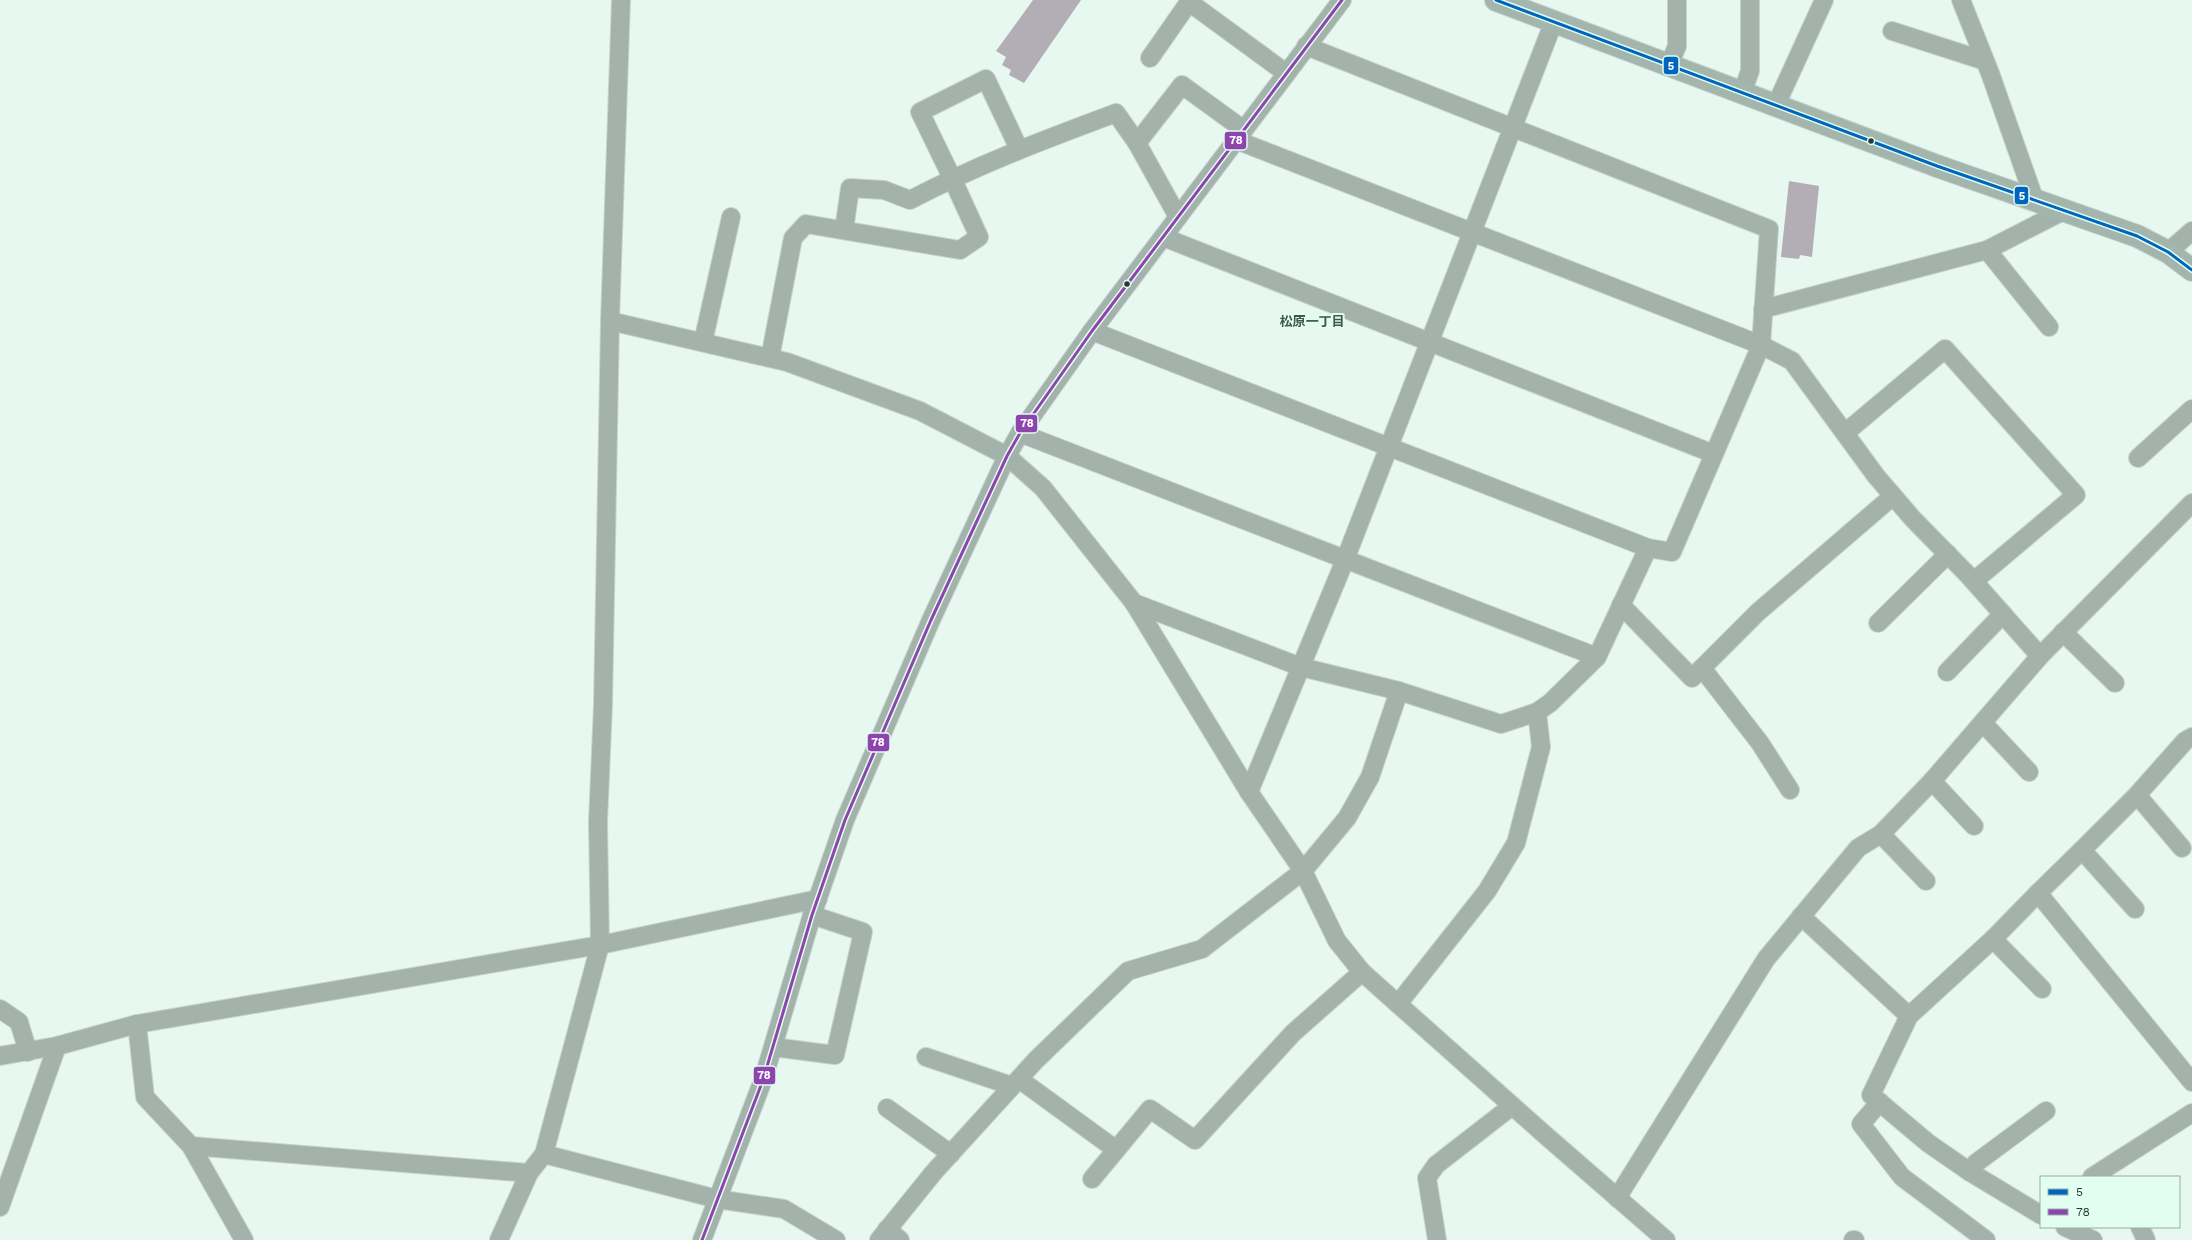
<svg xmlns="http://www.w3.org/2000/svg" width="2192" height="1240" font-family="'Work Sans','Noto Sans JP',sans-serif">
	<style>
		.building { fill: #b3aeb5 }
		.lines { fill: none; stroke-linecap: round; stroke-linejoin: round }
		.minor-casing { stroke: #c7d4ce; stroke-width: 20 }
		.major-casing { stroke: #c7d4ce; stroke-width: 24 }
		.minor { stroke: #a4b2ac; stroke-width: 18 }
		.major { stroke: #a4b5ae; stroke-width: 22 }
		.bus-1-casing { stroke: #e1fef1; stroke-width: 6 }
		.bus-2-casing { stroke: #e1fef1; stroke-width: 6 }
		.bus-1 { stroke: #0065bd; stroke-width: 3 }
		.bus-2 { stroke: #8e44ad; stroke-width: 3 }
		.bus-dot { fill: #2b3732; stroke: #e1fef1; stroke-width: 1.5 }
		.labels { text-anchor: middle; dominant-baseline: central; stroke-width: 4; stroke-linejoin: round; paint-order: stroke }
		.neighbourhood-label { font-size: 13px; font-weight: bold; fill: #3f574d; stroke: #e1fef1 }
		.line-badge { stroke: #e1fef1; stroke-width: 1.5 }
		.badge-label { font-size: 11px; text-anchor: middle; font-weight: bold; fill: #fff }
	</style>
	<rect width="100%" height="100%" fill="#e7f8f0"/>
	<g class="building">
		<path d="M1033,0H1081L1024,83L1009,75L1011,70L1002,65L1006,57L996,51Z"/>
		<path d="M1789,181L1819,186L1812,257L1800,255L1799,259L1781,257Z"/>
	</g>
	<g class="lines">
		<g class="minor-casing">
			<g id="minor">
				<path d="M1961,0L1990,73L2035,201"/>
				<path d="M1892,31L1985,61"/>
				<path d="M1150,58L1189,2L1286,73"/>
				<path d="M1669,65L1677,46V0"/>
				<path d="M1742,93L1750,71V0"/>
				<path d="M1776,105L1824,0"/>
				<path d="M1236,140L1761,345L1792,361L1876,476L1913,519L1969,576L2040,656"/>
				<path d="M1137,143L1182,85L1244,130"/>
				<path d="M844,230L850,188L884,190L910,200C977,165 1046,139 1116,113L1137,143L1178,217"/>
				<path d="M1163,237L1714,454"/>
				<path d="M1987,250L2049,327"/>
				<path d="M2168,252L2192,231"/>
				<path d="M1763,309L1987,250L2063,211"/>
				<path d="M610,321L787,362L920,411L1007,456L1043,488L1134,603L1249,792L1303,871L1337,941L1362,972L1544,1134L1666,1240"/>
				<path d="M1092,331L1648,548"/>
				<path d="M703,342L731,217"/>
				<path d="M770,358L793,238L806,224L960,250L979,237L952,178L920,112L986,79L1019,149"/>
				<path d="M1020,433L1597,657"/>
				<path d="M1845,433L1945,349L2076,495L1974,581"/>
				<path d="M2138,458L2192,409"/>
				<path d="M1134,603L1301,667L1399,691L1501,724L1537,712L1550,703L1597,657L1648,548L1672,552L1761,345L1769,229L1306,46"/>
				<path d="M1621,605L1692,678L1758,612L1893,496"/>
				<path d="M1878,623L1948,554"/>
				<path d="M2063,632L2115,683"/>
				<path d="M1702,668L1760,743L1790,790"/>
				<path d="M1947,672L2003,614"/>
				<path d="M1983,723L2029,772"/>
				<path d="M1932,781L1974,826"/>
				<path d="M1249,792L1345,560L1554,21"/>
				<path d="M2137,795L2182,848"/>
				<path d="M1881,834L1932,781L2040,656L2192,503"/>
				<path d="M2082,850L2135,909"/>
				<path d="M2038,893L2192,1082"/>
				<path d="M1801,916L1909,1016"/>
				<path d="M1993,939L2042,989"/>
				<path d="M1398,1004L1487,891L1516,843L1541,747L1537,712"/>
				<path d="M0,1009L19,1022L28,1052"/>
				<path d="M137,1024L145,1097L191,1146L244,1240"/>
				<path d="M773,1047L835,1055L863,932L812,915"/>
				<path d="M0,1056L57,1046L137,1024L600,945L818,899"/>
				<path d="M926,1057L1012,1086"/>
				<path d="M1019,1079L1115,1149"/>
				<path d="M1880,1102L1861,1124L1902,1177L1986,1240"/>
				<path d="M887,1108L951,1154"/>
				<path d="M191,1146L529,1173"/>
				<path d="M544,1154L717,1199L784,1209L836,1240"/>
				<path d="M1970,1172L1976,1163L2046,1111"/>
				<path d="M2092,1177L2192,1113"/>
				<path d="M1092,1179L1150,1109L1195,1140L1293,1033L1362,972"/>
				<path d="M1617,1198L1766,959L1858,848L1881,834L1926,881"/>
				<path d="M0,1207L57,1046"/>
				<path d="M2041,1215L1970,1172L1928,1143L1871,1095L1909,1016L1993,939L2038,893L2082,850L2137,795L2185,741L2192,737"/>
				<path d="M2065,1227L2093,1240"/>
				<path d="M2140,1227L2146,1240"/>
				<path d="M887,1229L900,1240"/>
				<path d="M499,1240L529,1173L544,1154L600,945L598,822L603,705L610,321L621,0"/>
				<path d="M702,1240L763,1080L812,915L845,820L931,620L1007,456L1020,433L1092,331L1342,0"/>
				<path d="M879,1240L934,1172L1036,1060L1128,971L1202,949L1303,871L1347,818L1370,777L1399,691"/>
				<path d="M1437,1240L1427,1178L1436,1165L1512,1106"/>
				<path d="M1853,1240H1855"/>
			</g>
		</g>
		<g class="major-casing">
			<path id="major" d="M1496,0L1937,166L2137,236L2168,252L2192,270"/>
		</g>
		<use href="#minor" class="minor"/>
		<use href="#major" class="major"/>
		<g class="bus-1-casing">
			<path id="bus-1" d="M1496,0L1937,166L2137,236L2168,252L2192,270"/>
		</g>
		<g class="bus-2-casing">
			<path id="bus-2" d="M702,1240L763,1080L812,915L845,820L931,620L1007,456L1020,433L1092,331L1342,0"/>
		</g>
		<use href="#bus-1" class="bus-1"/>
		<use href="#bus-2" class="bus-2"/>
	</g>
	<g class="bus-dot">
		<circle cx="1871" cy="141" r="3.5"/>
		<circle cx="1127" cy="284" r="3.5"/>
	</g>
	<g class="labels">
		<g class="neighbourhood-label">
			<text x="1312" y="321">松原一丁目</text>
		</g>
	</g>
	<g class="line-badge">
		<rect x="1663" y="56" width="16" height="19" rx="4" fill="#0065bd"/>
		<rect x="1224" y="131" width="23" height="19" rx="4" fill="#8e44ad"/>
		<rect x="2014" y="186" width="15" height="19" rx="4" fill="#0065bd"/>
		<rect x="1015" y="414" width="23" height="19" rx="4" fill="#8e44ad"/>
		<rect x="867" y="733" width="23" height="19" rx="4" fill="#8e44ad"/>
		<rect x="753" y="1066" width="23" height="19" rx="4" fill="#8e44ad"/>
	</g>
	<g class="badge-label">
		<text x="1671" y="70">5</text>
		<text x="1236" y="144">78</text>
		<text x="2022" y="200">5</text>
		<text x="1027" y="427">78</text>
		<text x="878" y="746">78</text>
		<text x="764" y="1079">78</text>
	</g>
	<rect x="2040" y="1176" width="140" height="52" fill="#e1fef1" stroke="#98aea5"/>
	<rect x="2048" y="1189" width="20" height="6" fill="#0065bd" stroke="#98aea5"/>
	<text x="2076" y="1196" font-size="12" fill="#2b3732">5</text>
	<rect x="2048" y="1209" width="20" height="6" fill="#8e44ad" stroke="#98aea5"/>
	<text x="2076" y="1216" font-size="12" fill="#2b3732">78</text>
</svg>
